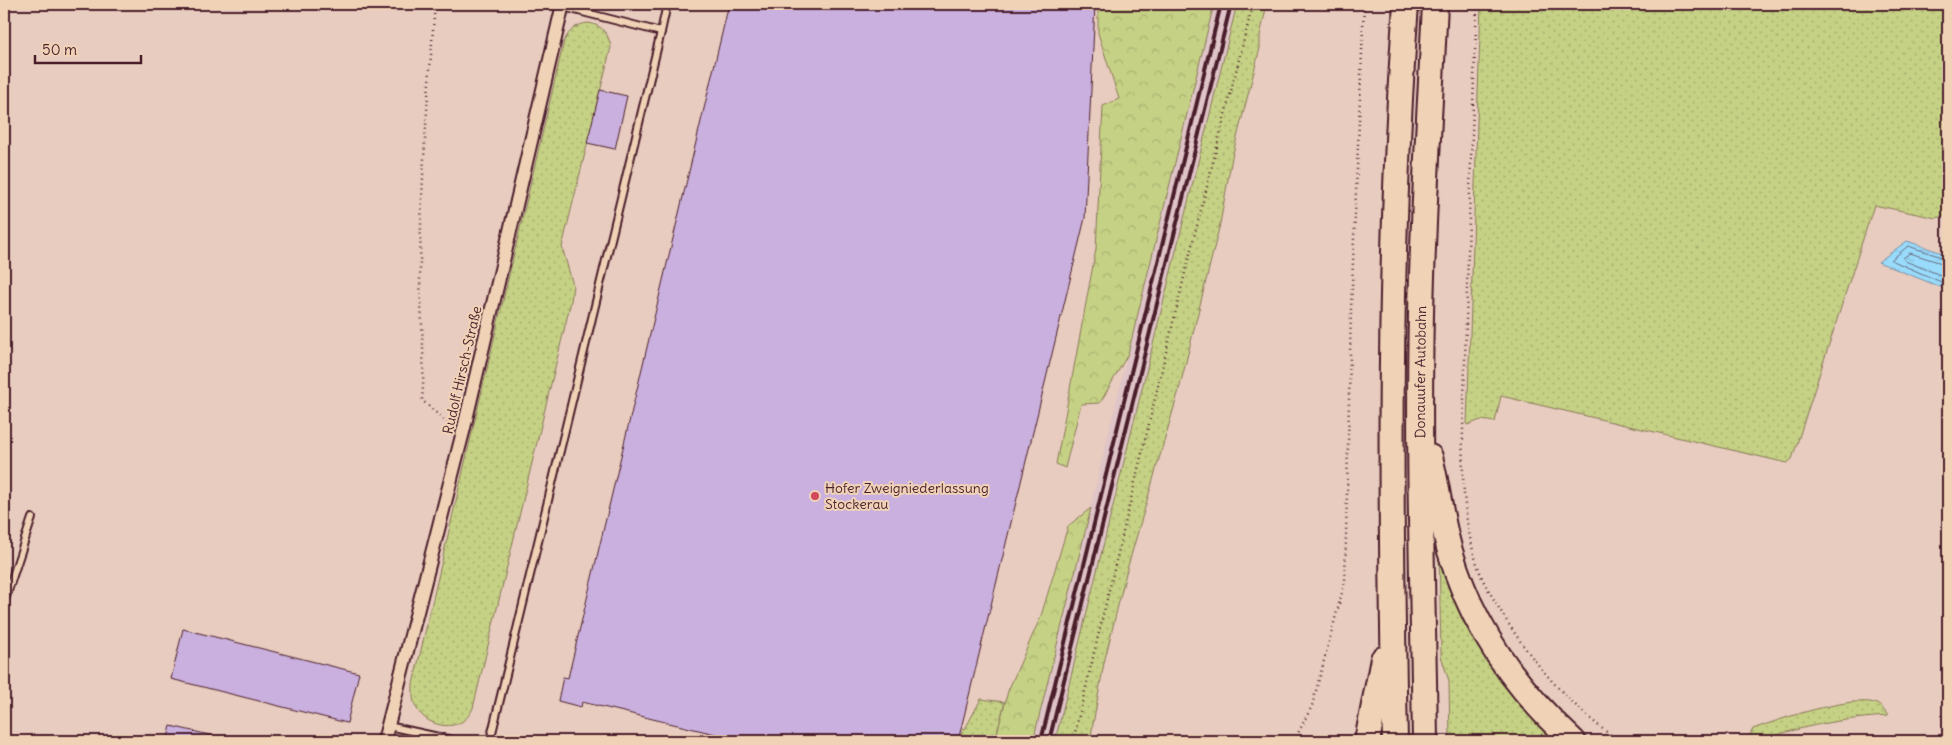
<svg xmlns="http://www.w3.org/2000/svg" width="1952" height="745" font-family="Delius,sans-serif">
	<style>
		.built { fill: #dfc4c8 }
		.grass { fill: url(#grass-dots); stroke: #887858 }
		.forest { fill: url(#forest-crowns); stroke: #887858 }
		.water { fill: url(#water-ripples); stroke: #7990a8 }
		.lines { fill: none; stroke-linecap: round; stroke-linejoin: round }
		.shore { stroke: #696a7e; stroke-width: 1 }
		.building { fill: #cab0de; stroke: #4a1f2b }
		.lane-casing { stroke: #4a1f2b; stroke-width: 10 }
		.street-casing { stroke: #4a1f2b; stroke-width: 16 }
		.highway-casing { stroke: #4a1f2b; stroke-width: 28 }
		.path { stroke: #4a1f2b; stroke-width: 2.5; stroke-dasharray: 1 4; stroke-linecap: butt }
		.lane { stroke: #f0d3b7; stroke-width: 6 }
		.street { stroke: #f0d3b7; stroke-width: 12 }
		.highway { stroke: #f0d3b7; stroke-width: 24 }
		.rail { stroke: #4a1f2b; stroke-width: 4 }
		.poi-dot { fill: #d1495b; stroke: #f0d3b7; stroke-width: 2 }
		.labels { text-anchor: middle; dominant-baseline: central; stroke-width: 4; stroke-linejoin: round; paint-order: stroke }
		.street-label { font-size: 14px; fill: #4a1f2b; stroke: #f0d3b7 }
		.poi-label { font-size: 14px; fill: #4a1f2b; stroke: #f0d3b7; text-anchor: start }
	</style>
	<defs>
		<pattern id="grass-dots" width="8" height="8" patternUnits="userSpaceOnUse" patternTransform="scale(1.25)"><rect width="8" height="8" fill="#c5d184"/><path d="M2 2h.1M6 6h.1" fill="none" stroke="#abb372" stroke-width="1.8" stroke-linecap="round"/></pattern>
		<pattern id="forest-crowns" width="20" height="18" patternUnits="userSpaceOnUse" patternTransform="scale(1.25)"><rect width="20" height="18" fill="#c5d184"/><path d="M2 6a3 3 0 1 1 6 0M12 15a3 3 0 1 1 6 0" fill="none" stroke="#abb372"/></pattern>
		<pattern id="water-ripples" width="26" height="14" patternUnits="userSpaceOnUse" patternTransform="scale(1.25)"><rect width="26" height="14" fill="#98dbfb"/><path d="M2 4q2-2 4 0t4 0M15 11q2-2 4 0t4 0" fill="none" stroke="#84bcd7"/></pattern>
	</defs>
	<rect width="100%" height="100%" fill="#e8ccbf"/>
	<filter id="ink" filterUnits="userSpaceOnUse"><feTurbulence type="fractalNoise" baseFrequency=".02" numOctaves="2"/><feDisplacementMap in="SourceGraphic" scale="10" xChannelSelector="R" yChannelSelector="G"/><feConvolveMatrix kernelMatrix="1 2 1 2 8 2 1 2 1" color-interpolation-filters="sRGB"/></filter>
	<g filter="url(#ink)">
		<path class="built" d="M1214,4H1237L1055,741H1033Z"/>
		<g class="grass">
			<path d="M1237,4H1267L1260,36V48L1232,157L1220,224L1179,390L1126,573L1104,663L1090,741H1055Z"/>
			<path d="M1481,4H1948L1947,215L1936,218L1874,205L1792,459L1787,463L1501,396L1495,422L1481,420L1467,425Z"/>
			<path d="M589,23C603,26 608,33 611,47L562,247L573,285L571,301L473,708C462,735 426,728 416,707C412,700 413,692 413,684L564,41C570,30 576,24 589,23Z"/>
			<path d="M1439,545L1562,741H1450L1449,681L1441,656Z"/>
			<path d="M981,699L1005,702L995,741H960L963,728L965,729Z"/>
			<path d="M1852,702C1871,702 1877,699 1888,716C1856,718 1825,722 1795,730C1777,734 1764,741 1745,741V738L1750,735L1753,729C1786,717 1817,707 1852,702Z"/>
		</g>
		<g class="forest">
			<path d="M1098,4H1214L1128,354L1100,403L1081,404L1065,468L1056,464L1096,249L1103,106L1119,99L1098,33Z"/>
			<path d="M1091,508L1033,741H995L1008,691L1041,616L1068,526Z"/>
		</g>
		<path class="water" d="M1907,241L1948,255V290L1878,262Z"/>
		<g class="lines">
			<g class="shore">
				<path d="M1948,259L1908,246L1891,260L1948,285"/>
				<path d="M1948,265L1910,253L1903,258L1905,261L1948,278"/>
			</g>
		</g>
		<g class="building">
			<path d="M729,4H1095L1085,218L958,741H744L582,702L581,707L558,701L563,677L568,678Z"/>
			<path d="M600,90L627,96L615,149L587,143Z"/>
			<path d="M183,629L359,673L347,723L171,679Z"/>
			<path d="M171,726L218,737L217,741H167Z"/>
		</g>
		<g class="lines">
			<g class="lane-casing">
				<g id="lane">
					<path d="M563,7L661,32L667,4"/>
					<path d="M4,603L32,518"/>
					<path d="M388,726L457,741"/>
					<path d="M490,741L661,32"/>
				</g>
			</g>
			<g class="street-casing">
				<path id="street" d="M384,741L464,428L563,4"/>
			</g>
			<g class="highway-casing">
				<g id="highway">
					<path d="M1430,457C1438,488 1441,521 1450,551C1472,627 1516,689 1573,741"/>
					<path d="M1367,741L1383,659"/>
					<path d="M1395,741C1390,495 1388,249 1406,4"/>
					<path id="s1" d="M1425,741C1423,599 1418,456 1421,314C1423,210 1430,107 1435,4"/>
				</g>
			</g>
			<g class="path">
				<path d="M435,4C428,93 421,181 420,270C420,313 426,357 422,400L444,420L452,424"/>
				<path d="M1477,4C1472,123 1468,242 1465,362C1464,432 1455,508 1481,575C1484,584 1491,594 1496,603C1526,656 1569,706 1619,741"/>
				<path d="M1073,741L1185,273L1253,4"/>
				<path d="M1294,741L1312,706L1345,581L1351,309L1364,4"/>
			</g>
			<use href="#lane" class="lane"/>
			<use href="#street" class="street"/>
			<use href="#highway" class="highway"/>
			<g class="rail">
				<path d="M1041,741L1221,4"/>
				<path d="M1049,741L1231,4"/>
			</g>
		</g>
	</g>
	<circle class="poi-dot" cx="815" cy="496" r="5"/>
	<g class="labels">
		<g class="street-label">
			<text transform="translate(462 370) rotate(-77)">Rudolf Hirsch-Straße</text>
			<text stroke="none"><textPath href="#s1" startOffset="369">Donauufer Autobahn</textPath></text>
		</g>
		<g class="poi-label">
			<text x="825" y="488">Hofer Zweigniederlassung<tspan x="825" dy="16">Stockerau</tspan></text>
		</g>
	</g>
	<rect width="1952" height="745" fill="none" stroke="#f0d3b7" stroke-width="20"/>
	<rect x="10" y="10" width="1932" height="725" fill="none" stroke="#4a1f2b" stroke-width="2" filter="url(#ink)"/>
	<path d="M35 55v8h106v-8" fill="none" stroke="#4a1f2b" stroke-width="2.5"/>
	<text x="42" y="55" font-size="15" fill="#4a1f2b" stroke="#f0d3b7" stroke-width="4" paint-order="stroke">50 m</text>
</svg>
